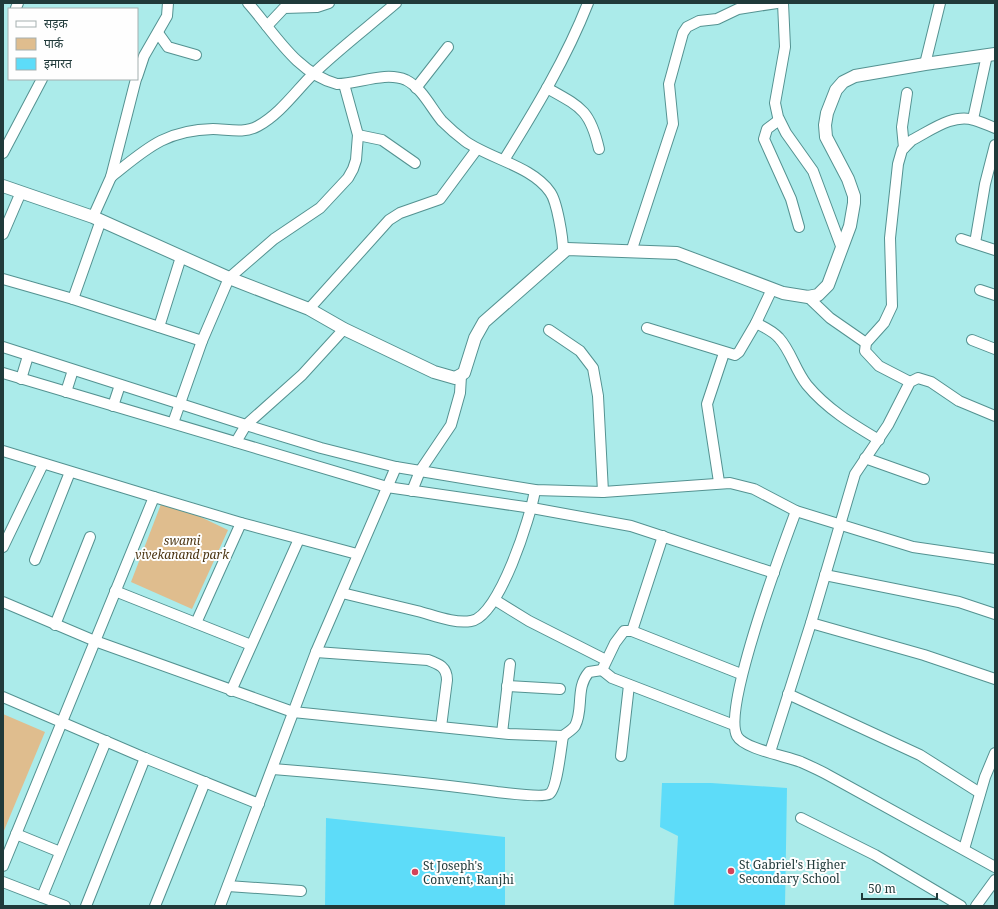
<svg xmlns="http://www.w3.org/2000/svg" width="998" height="909" font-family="'Noto Serif','Noto Sans Devanagari',serif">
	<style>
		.green { fill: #dfbd8e }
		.building { fill: #5ddcf9 }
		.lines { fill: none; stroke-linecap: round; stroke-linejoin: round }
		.minor-casing { stroke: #549291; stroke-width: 12 }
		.tertiary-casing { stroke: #549291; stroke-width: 14 }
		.minor { stroke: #fff; stroke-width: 10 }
		.tertiary { stroke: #fff; stroke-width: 12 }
		.poi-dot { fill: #d3435a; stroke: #fefefe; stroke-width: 1.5 }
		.labels { text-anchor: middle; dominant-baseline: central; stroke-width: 4; stroke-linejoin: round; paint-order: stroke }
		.park-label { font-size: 12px; font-style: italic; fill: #4c3512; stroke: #fefefe }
		.poi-label { font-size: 12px; fill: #203a3a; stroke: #fefefe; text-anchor: start }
	</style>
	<rect width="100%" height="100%" fill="#abebea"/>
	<g class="green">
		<path d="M163,499L228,530L192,609L131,582Z"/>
		<path d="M3,714L45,732L3,833Z"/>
	</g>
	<g class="building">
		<path d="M662,783H711L787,788L785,906H674L678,836L660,827Z"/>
		<path d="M326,818L505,837V906H325Z"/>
	</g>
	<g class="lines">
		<g class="minor-casing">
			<g id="minor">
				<path d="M248,3C274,32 296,73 337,84C358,84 385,71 406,80C422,88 431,108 442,121C449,128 457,135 465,141C490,159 532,166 550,192C557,201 563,238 563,251"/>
				<path d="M783,3L785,47L775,103L778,117L786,133L813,171L841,246"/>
				<path d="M16,8L18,3"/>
				<path d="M267,26L284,8L317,7L329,3"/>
				<path d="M158,33L168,47L196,55"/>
				<path d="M925,64L940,3"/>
				<path d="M137,77L144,56L167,16L168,3"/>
				<path d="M416,88L448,47"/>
				<path d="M547,88C581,107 590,110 599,149"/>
				<path d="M973,119L987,55"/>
				<path d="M779,120L767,129L764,139L791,199L799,227"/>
				<path d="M358,135L382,140L415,163"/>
				<path d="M904,148L902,127L907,93"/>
				<path d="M3,153L42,79"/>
				<path d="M504,160C535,110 566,59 588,3"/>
				<path d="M111,177C146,149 165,130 213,129C227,129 244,134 258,126C280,114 295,92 313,74C339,49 368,27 396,3"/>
				<path d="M93,217L111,177L136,79"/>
				<path d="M3,234L21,192"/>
				<path d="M961,239L995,250"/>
				<path d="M975,243L985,184L995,145"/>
				<path d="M631,252L673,124L669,84L683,33L687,27L699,21L717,19L738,9L777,3"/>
				<path d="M3,279L73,299L202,341"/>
				<path d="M980,290L995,295"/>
				<path d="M808,297L830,318L866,343"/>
				<path d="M73,299L101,220"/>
				<path d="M309,309L389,220L400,213L440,199L477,149"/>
				<path d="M756,323C764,327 773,331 779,338C791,351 795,370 807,385C827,409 852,424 879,440"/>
				<path d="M159,327L181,257"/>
				<path d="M647,328L735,355L739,352L756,323L772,289"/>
				<path d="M549,330L580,351L593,368L598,396L603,492"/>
				<path d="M972,340L995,349"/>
				<path d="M3,347L246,425L321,448L396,467L535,490L603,492L730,483L754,489L796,511L913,547L995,559"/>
				<path d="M3,373L387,487L532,508L631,526L774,573"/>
				<path d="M21,379L28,356"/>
				<path d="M910,382L879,366L865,351L866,343L884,323L892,306L890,238L898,164L902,150L912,140C930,131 953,113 974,120C981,122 988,125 995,128"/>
				<path d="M66,392L73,370"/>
				<path d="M113,406L120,385"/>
				<path d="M173,423L202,341L229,278L274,239L320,208L348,178L353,169L356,160L358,135L344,84"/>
				<path d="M236,442L246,425L302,375L344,329"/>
				<path d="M3,451L154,497"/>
				<path d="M865,458L924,479"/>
				<path d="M719,482L707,404L724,353"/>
				<path d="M412,491L420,471L451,425L460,393L461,376"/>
				<path d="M796,511C783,546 722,708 737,736C744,749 786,756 801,762C810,766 819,770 828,775L995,867"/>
				<path d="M3,547L43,464"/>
				<path d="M35,560L70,472"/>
				<path d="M825,575L959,602L995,614"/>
				<path d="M115,591L251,645"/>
				<path d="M342,593C367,599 392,605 417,611C433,615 454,624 471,621C499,617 531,516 535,490"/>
				<path d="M495,600L529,621L606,660"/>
				<path d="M3,602L95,641L293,712L509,734L563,736C567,733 572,730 575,726C584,709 575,688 589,672L602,670"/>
				<path d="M196,623L241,523"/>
				<path d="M811,623L924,655L995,679"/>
				<path d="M55,625L90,537"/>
				<path d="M632,631L663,536"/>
				<path d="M316,652L428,660C439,664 447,667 447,680L441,727"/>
				<path d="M602,670L615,643L624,631H632L741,674"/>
				<path d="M602,670L612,678L734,725"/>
				<path d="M507,686L560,689"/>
				<path d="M231,691L299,539"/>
				<path d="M788,694L920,755L980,793"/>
				<path d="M3,697L145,758L259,804"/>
				<path d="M502,733L510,664"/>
				<path d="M770,752L811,623L855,474L888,425L910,382L918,378L931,382L959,401L995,416"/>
				<path d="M621,756L629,685"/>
				<path d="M273,769C348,775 423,782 497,792C506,793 542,798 549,794C557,790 561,747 563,736"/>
				<path d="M801,818L875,855L961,906"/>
				<path d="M16,834L60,852"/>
				<path d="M964,849L985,777L995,753"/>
				<path d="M3,866L154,497L241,523L357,554"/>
				<path d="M3,882L65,906"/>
				<path d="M228,886L301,891"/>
				<path d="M42,897L106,741"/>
				<path d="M86,906L145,758"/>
				<path d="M155,906L205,782"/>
				<path d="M220,906L316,652L396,467"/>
				<path d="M976,906L995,880"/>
			</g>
		</g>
		<g class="tertiary-casing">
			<path id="tertiary" d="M3,186L93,217L229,278L309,309L344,329L434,372L455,378L464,373L475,338L484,322L567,249L677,253L783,293L808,297L818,295L828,285L850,226L854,203V196L848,179L826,137L825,125L827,113L836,90L843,82L855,76L925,64L995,54"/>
		</g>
		<use href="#minor" class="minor"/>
		<use href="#tertiary" class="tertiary"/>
	</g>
	<g class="poi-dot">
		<circle cx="731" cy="871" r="4"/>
		<circle cx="415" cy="872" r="4"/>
	</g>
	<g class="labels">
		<g class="park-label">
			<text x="182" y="540">swami<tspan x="182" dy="14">vivekanand park</tspan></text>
		</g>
		<g class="poi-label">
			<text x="739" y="864">St Gabriel's Higher<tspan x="739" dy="14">Secondary School</tspan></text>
			<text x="423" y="865">St Joseph's<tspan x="423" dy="14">Convent, Ranjhi</tspan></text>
		</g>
	</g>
	<rect width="998" height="909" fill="none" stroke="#203a3a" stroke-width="8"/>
	<rect x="8" y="8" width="130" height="72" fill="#fefefe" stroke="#a5b0b0"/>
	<rect x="16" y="21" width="20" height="6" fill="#ffffff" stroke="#a5b0b0"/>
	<text x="44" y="28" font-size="12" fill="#203a3a">सड़क</text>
	<rect x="16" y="38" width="20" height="12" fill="#dfbd8e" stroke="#a5b0b0"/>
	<text x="44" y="48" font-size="12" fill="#203a3a">पार्क</text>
	<rect x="16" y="58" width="20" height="12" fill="#5ddcf9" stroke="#a5b0b0"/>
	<text x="44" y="68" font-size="12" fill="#203a3a">इमारत</text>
	<path d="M862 893v6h75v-6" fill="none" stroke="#203a3a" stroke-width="2"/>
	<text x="868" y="893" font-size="12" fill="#203a3a" stroke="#fefefe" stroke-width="3" paint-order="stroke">50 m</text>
</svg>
